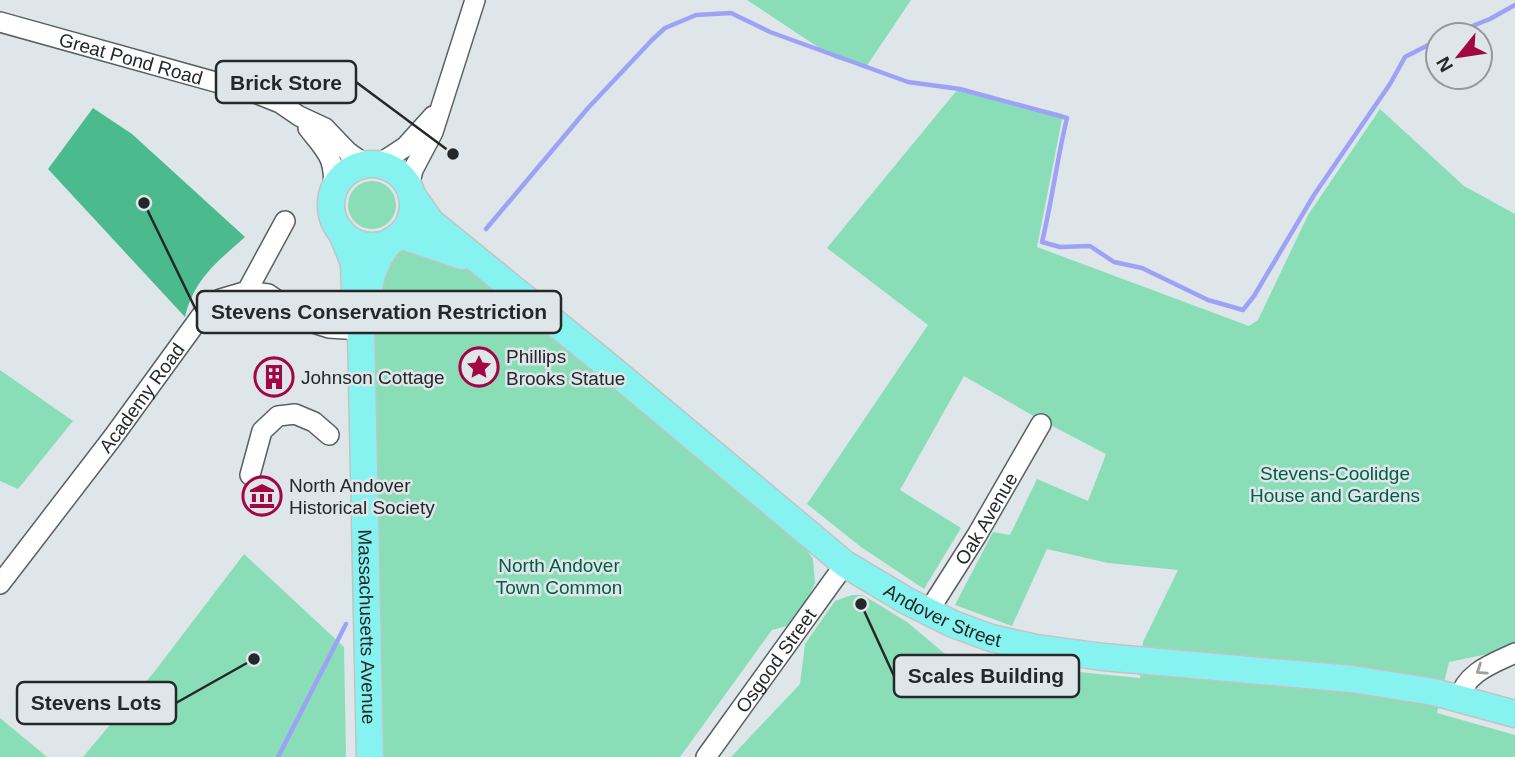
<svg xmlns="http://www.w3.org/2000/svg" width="1515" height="757" font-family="Helvetica,sans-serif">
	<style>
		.green { fill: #8adeb7 }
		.forest { fill: #4bbb8e }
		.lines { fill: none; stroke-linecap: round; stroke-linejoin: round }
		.stream { stroke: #9da2f7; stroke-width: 4.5 }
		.minor-casing { stroke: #596063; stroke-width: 22 }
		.major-casing { stroke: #c2c3c3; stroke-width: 29 }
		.minor { stroke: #fff; stroke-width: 19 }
		.major { stroke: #87f3f1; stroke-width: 26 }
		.oneway { stroke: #9d9e9f }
		.labels { text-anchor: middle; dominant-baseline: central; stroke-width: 5; stroke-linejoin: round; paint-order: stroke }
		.street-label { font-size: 19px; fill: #252829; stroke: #dee6e9 }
		.poi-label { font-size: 19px; fill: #252829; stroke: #dee6e9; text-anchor: start }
		.park-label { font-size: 19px; fill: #005e41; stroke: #dee6e9 }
		.leader { fill: none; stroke: #252829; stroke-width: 2.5 }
		.callout-dot { fill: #252829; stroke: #dee6e9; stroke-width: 2.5 }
		.callout { fill: #dee6e9; stroke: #252829; stroke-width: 2.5 }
		.callout-label { font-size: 21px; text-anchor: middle; font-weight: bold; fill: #252829 }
	</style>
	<rect width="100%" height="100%" fill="#dee6e9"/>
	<g class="green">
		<path d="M747,0H911L866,67L836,59Z"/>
		<path d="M958,89L1063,114L1037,247L1249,326L1258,320L1308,215L1380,109L1464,186L1515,214V642L1498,652L1449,662L1437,713L1515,735V757H731L800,684L805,644L835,601L852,595H863L907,622L950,658L999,660L1068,671L1140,678L1143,642L1178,570L1108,563L1047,549L1012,626L955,605L993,532L1010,535L1037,479L1088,501L1106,454L1037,418L964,376L900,490L961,528L924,589L861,547L807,504L928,325L827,248Z"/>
		<circle cx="372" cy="205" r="24"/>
		<path d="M404,250L433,252L476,272L801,542L813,559L815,583L806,603L787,626L772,630L680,757H379L372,329L374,288L395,252Z"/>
		<path d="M0,370L73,421L18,489L0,481Z"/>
		<path d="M244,554L344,647L346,757H83L155,671Z"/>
		<path d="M0,718L47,757H0Z"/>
	</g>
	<path class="forest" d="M93,108L132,134L245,237C217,262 194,279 185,317L48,169Z"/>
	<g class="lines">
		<g class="stream">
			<path d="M1450,35L1490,19L1515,5"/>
			<path d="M486,229L588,108L652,40L665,28L696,15L731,13L770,32L908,82L960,89L1067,118C1057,159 1052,201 1042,242L1060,247L1090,246L1114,262L1142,268L1208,300L1243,310L1254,296L1314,195L1390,84L1405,57L1438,40"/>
			<path d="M278,757L346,624"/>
		</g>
		<g class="minor-casing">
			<g id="minor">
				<path id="s1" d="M0,22L255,93L280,103L299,116L325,128L348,152L365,164"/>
				<path d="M308,128C327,152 336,158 333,191"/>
				<path d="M379,164L405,147L433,116"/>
				<path d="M409,186L413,170L433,132L475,0"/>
				<path d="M247,291L268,294L310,322L329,328L361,330"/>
				<path d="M250,475L262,431L278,416L295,414L314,422L329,435"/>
				<path id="s2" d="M0,584L113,437L201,316L220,299L247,291L285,221"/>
				<path id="s3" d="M928,612L977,535L1041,424"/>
				<path d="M1459,699C1466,672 1492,664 1515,653"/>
				<path id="s4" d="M706,757L845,564"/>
			</g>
		</g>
		<g class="major-casing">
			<g id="major">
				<circle cx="372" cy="205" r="41"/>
				<path id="s5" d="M412,195L431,222L607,365L845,564L907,601L953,624L991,638L1036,648L1103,657L1352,679L1434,692L1515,714"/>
				<path id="s6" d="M341,231L354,263L355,291L361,330L370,757"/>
				<path d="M400,235L462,256"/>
				<path d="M365,307C370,280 373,262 391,241"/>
			</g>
		</g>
		<use href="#minor" class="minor"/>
		<use href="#major" class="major"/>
	</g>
	<defs><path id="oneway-chevron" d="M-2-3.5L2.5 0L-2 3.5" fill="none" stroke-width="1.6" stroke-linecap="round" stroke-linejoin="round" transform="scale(1.75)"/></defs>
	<use class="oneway" href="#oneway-chevron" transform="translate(1481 670) rotate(146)"/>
	<defs>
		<g id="sight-ring" transform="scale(2.0125)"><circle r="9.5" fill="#dee6e9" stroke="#a20643" stroke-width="1.5"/><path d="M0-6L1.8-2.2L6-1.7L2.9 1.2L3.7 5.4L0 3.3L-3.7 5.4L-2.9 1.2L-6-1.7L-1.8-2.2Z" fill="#a20643"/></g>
		<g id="building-ring" transform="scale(2.0125)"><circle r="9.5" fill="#dee6e9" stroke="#a20643" stroke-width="1.5"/><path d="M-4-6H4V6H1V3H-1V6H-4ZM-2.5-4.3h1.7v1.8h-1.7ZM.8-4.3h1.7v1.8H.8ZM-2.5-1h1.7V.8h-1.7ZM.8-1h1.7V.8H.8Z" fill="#a20643"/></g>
		<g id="museum-ring" transform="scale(2.0125)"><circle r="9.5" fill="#dee6e9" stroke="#a20643" stroke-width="1.5"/><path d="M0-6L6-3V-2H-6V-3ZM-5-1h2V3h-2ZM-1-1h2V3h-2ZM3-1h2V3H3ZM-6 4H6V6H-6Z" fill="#a20643"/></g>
	</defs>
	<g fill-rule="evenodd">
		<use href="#sight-ring" x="479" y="367"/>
		<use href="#building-ring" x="274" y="377"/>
		<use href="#museum-ring" x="262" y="496"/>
	</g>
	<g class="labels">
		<g class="street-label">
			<text stroke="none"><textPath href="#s1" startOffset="136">Great Pond Road</textPath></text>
			<text stroke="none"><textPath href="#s2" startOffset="234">Academy Road</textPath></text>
			<text stroke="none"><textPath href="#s3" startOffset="110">Oak Avenue</textPath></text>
			<text stroke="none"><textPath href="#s5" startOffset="681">Andover Street</textPath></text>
			<text stroke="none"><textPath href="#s6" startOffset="399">Massachusetts Avenue</textPath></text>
			<text stroke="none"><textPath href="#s4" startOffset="119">Osgood Street</textPath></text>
		</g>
		<g class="poi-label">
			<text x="506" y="356">Phillips<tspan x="506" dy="22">Brooks Statue</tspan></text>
			<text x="301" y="377">Johnson Cottage</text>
			<text x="289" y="485">North Andover<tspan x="289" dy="22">Historical Society</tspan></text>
		</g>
		<g class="park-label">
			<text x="1335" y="473">Stevens-Coolidge<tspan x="1335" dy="22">House and Gardens</tspan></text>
			<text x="559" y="565">North Andover<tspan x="559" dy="22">Town Common</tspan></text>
		</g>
	</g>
	<path class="leader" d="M453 154L356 82M144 203L197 312M861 604L894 676M254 659L176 703"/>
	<g class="callout-dot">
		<circle cx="453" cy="154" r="7"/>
		<circle cx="144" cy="203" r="7"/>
		<circle cx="861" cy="604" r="7"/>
		<circle cx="254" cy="659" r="7"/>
	</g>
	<g class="callout">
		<rect x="216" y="61" width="140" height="42" rx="7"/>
		<rect x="197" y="291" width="364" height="42" rx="7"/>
		<rect x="894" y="655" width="185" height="42" rx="7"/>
		<rect x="17" y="682" width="159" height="42" rx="7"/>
	</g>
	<g class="callout-label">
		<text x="286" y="90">Brick Store</text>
		<text x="379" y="319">Stevens Conservation Restriction</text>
		<text x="986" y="683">Scales Building</text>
		<text x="96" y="710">Stevens Lots</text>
	</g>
	<g transform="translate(1459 56) rotate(240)"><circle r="33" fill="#dee6e9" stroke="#949a9c" stroke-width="2"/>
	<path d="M0-5L12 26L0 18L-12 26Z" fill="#a20643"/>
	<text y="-10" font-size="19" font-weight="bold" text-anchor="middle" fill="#252829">N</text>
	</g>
</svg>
